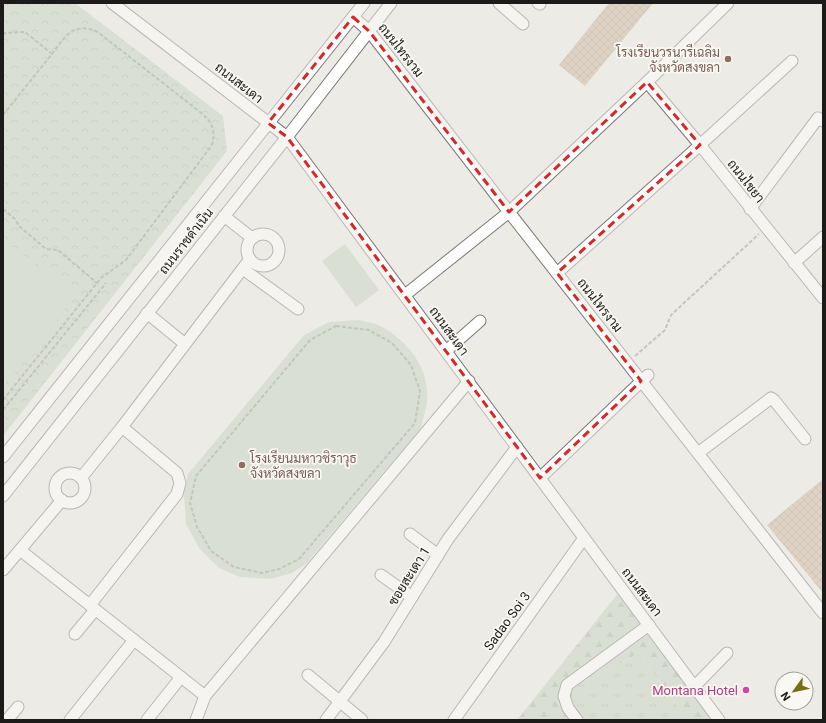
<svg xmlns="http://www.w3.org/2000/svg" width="826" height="723" font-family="Roboto,Sarabun,sans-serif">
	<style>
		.grass { fill: url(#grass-tufts) }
		.forest { fill: url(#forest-firs) }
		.park { fill: url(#park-crowns) }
		.pitch { fill: #c3d1bd }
		.building { fill: url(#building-cross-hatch) }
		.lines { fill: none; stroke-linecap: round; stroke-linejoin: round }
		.minor-casing { stroke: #7b7975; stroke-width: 13 }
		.path { stroke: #979692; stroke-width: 2; stroke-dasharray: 4 2; stroke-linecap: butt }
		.minor { stroke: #fff; stroke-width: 11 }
		.marked { fill: none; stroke: #d62828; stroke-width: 3; stroke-dasharray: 8 5; stroke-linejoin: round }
		.education-dot { fill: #8d6e63; stroke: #faf8f3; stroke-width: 1.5 }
		.hotel-dot { fill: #d1479c; stroke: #faf8f3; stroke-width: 1.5 }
		.labels { text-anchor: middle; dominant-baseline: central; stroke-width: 3.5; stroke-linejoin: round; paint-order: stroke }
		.street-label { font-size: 13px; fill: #1c1b19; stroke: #faf8f3 }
		.education-label { font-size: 13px; fill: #785e54; stroke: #faf8f3; text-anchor: end }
		.hotel-label { font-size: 13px; fill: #b23c85; stroke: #faf8f3; text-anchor: end }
	</style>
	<defs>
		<pattern id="grass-tufts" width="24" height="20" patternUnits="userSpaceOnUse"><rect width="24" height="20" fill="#c3d1bd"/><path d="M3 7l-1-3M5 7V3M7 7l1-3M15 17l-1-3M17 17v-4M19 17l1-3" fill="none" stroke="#a7b3a2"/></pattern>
		<pattern id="forest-firs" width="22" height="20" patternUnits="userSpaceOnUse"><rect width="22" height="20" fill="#c3d1bd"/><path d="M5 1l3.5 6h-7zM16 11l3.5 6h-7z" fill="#a7b3a2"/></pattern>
		<pattern id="park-crowns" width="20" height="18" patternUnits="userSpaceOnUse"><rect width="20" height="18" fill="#c3d1bd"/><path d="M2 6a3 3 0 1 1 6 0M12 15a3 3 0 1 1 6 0" fill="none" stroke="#a7b3a2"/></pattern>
		<pattern id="building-cross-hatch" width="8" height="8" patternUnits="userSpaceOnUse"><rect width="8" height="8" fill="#cbb399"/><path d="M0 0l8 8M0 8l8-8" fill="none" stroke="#ae9983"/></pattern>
	</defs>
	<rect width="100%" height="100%" fill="#edebe6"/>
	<path class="grass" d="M639,653L688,720H583L571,701L570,692L582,680L587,681Z"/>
	<g class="forest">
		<path d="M619,592L644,624L560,698L569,720H517Z"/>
		<path d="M648,630L718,720H688L639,653L587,681L582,680Z"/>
	</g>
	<path class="park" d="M3,3H75L223,116L227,151L3,436Z"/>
	<g class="pitch">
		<path d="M3,239L75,296L3,387Z"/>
		<path d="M345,244L379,290L356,307L322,261Z"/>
		<path d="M359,320C366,322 376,323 382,327C409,342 430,369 427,401C426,410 423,419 421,428L306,564L292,573L271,579L240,577L219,568L199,548L186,524L184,495L188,474L304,335L329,322Z"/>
	</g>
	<g class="building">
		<path d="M609,3H653L585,86L559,65Z"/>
		<path d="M823,479V593L767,525Z"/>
	</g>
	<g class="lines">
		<g class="minor-casing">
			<g id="minor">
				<path d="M112,3L287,137L719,720"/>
				<path d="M499,3L523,24"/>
				<path d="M538,3L540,4"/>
				<path d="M353,17L369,31L509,212L823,613"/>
				<path d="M647,82L700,145L823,298"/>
				<path d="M750,209L818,118L823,121"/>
				<path d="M224,216L252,238"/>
				<circle cx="263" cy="250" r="16"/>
				<path d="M794,263L823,237"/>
				<path d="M243,269L298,309"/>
				<path d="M557,273L700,145L792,61"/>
				<path d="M405,295L509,212L647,82L728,3"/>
				<path d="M147,313L185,344"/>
				<path d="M446,351L480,321"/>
				<path d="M698,453L771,398L774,400L805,439"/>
				<path d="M3,457L364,3"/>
				<circle cx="70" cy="488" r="15"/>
				<path d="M81,478L122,427L250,259"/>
				<path d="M540,478L648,375"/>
				<path d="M3,496L287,137L391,3"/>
				<path d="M410,534L438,555"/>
				<path d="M20,550L205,696"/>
				<path d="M3,570L62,500"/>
				<path d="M381,575L412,597"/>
				<path d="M90,605L177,494L180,483L177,473L122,427"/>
				<path d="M75,634L95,610"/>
				<path d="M308,675L362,720"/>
				<path d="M694,687L727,653"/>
				<path d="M7,720L18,707"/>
				<path d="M70,720L134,640"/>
				<path d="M147,720L181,677"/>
				<path d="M196,720L205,696L469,381"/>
				<path d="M326,720L384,642L448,539L517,447"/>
				<path d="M454,720L584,538"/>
				<path d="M577,720L568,708L564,696L567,685L649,625"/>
			</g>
		</g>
		<g class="path">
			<path d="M3,35L5,33L25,32L52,54L3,115"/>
			<path d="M3,209L15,219L19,226L46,249L58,250L97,283"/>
			<path d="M336,326L369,330L392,343L411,365L420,391L415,423L299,559L279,569L262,573L234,567L211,551L197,527L190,503L196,476L310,340Z"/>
			<path d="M635,356L665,330L671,315L759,234"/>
			<path d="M3,400L101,278L126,260L212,145C216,129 212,122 200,112L99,33C75,20 65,36 52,54"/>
			<path d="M3,410L106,283"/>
		</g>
		<use href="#minor" class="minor"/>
	</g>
	<path d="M0 0H826V723H0ZM353,17L369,31L509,212L647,82L700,145L557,273L641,381L540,478L287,137L268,123Z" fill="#edebe6" fill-opacity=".55" fill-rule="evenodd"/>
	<path class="marked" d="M353,17L369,31L509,212L647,82L700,145L557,273L641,381L540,478L287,137L268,123Z"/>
	<g class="education-dot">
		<circle cx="728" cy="59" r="4"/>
		<circle cx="242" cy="465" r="4"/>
	</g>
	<circle class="hotel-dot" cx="746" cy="690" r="4"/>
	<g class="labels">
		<g class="street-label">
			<text transform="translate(401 50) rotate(52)">ถนนไทรงาม</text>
			<text transform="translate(239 83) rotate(38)">ถนนสะเดา</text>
			<text transform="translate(746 181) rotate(52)">ถนนไชยา</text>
			<text transform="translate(186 241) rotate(-52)">ถนนราชดำเนิน</text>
			<text transform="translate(600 305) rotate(52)">ถนนไทรงาม</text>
			<text transform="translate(449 331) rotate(54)">ถนนสะเดา</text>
			<text transform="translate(409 576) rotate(-58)">ซอยสะเดา 1</text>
			<text transform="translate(642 592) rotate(53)">ถนนสะเดา</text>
			<text transform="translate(507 621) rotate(-54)">Sadao Soi 3</text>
		</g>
		<g class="education-label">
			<text x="720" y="52">โรงเรียนวรนารีเฉลิม<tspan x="720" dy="15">จังหวัดสงขลา</tspan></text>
			<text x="250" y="458" text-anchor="start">โรงเรียนมหาวชิราวุธ<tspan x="250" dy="15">จังหวัดสงขลา</tspan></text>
		</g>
		<g class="hotel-label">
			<text x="738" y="690">Montana Hotel</text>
		</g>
	</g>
	<rect width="826" height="723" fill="none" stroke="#1c1b19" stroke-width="8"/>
	<g transform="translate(794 691) rotate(237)"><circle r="19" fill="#faf8f3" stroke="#a1a09c"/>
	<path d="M0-3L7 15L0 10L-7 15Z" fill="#747114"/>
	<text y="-6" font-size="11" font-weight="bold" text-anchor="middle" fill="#1c1b19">N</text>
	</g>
</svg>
